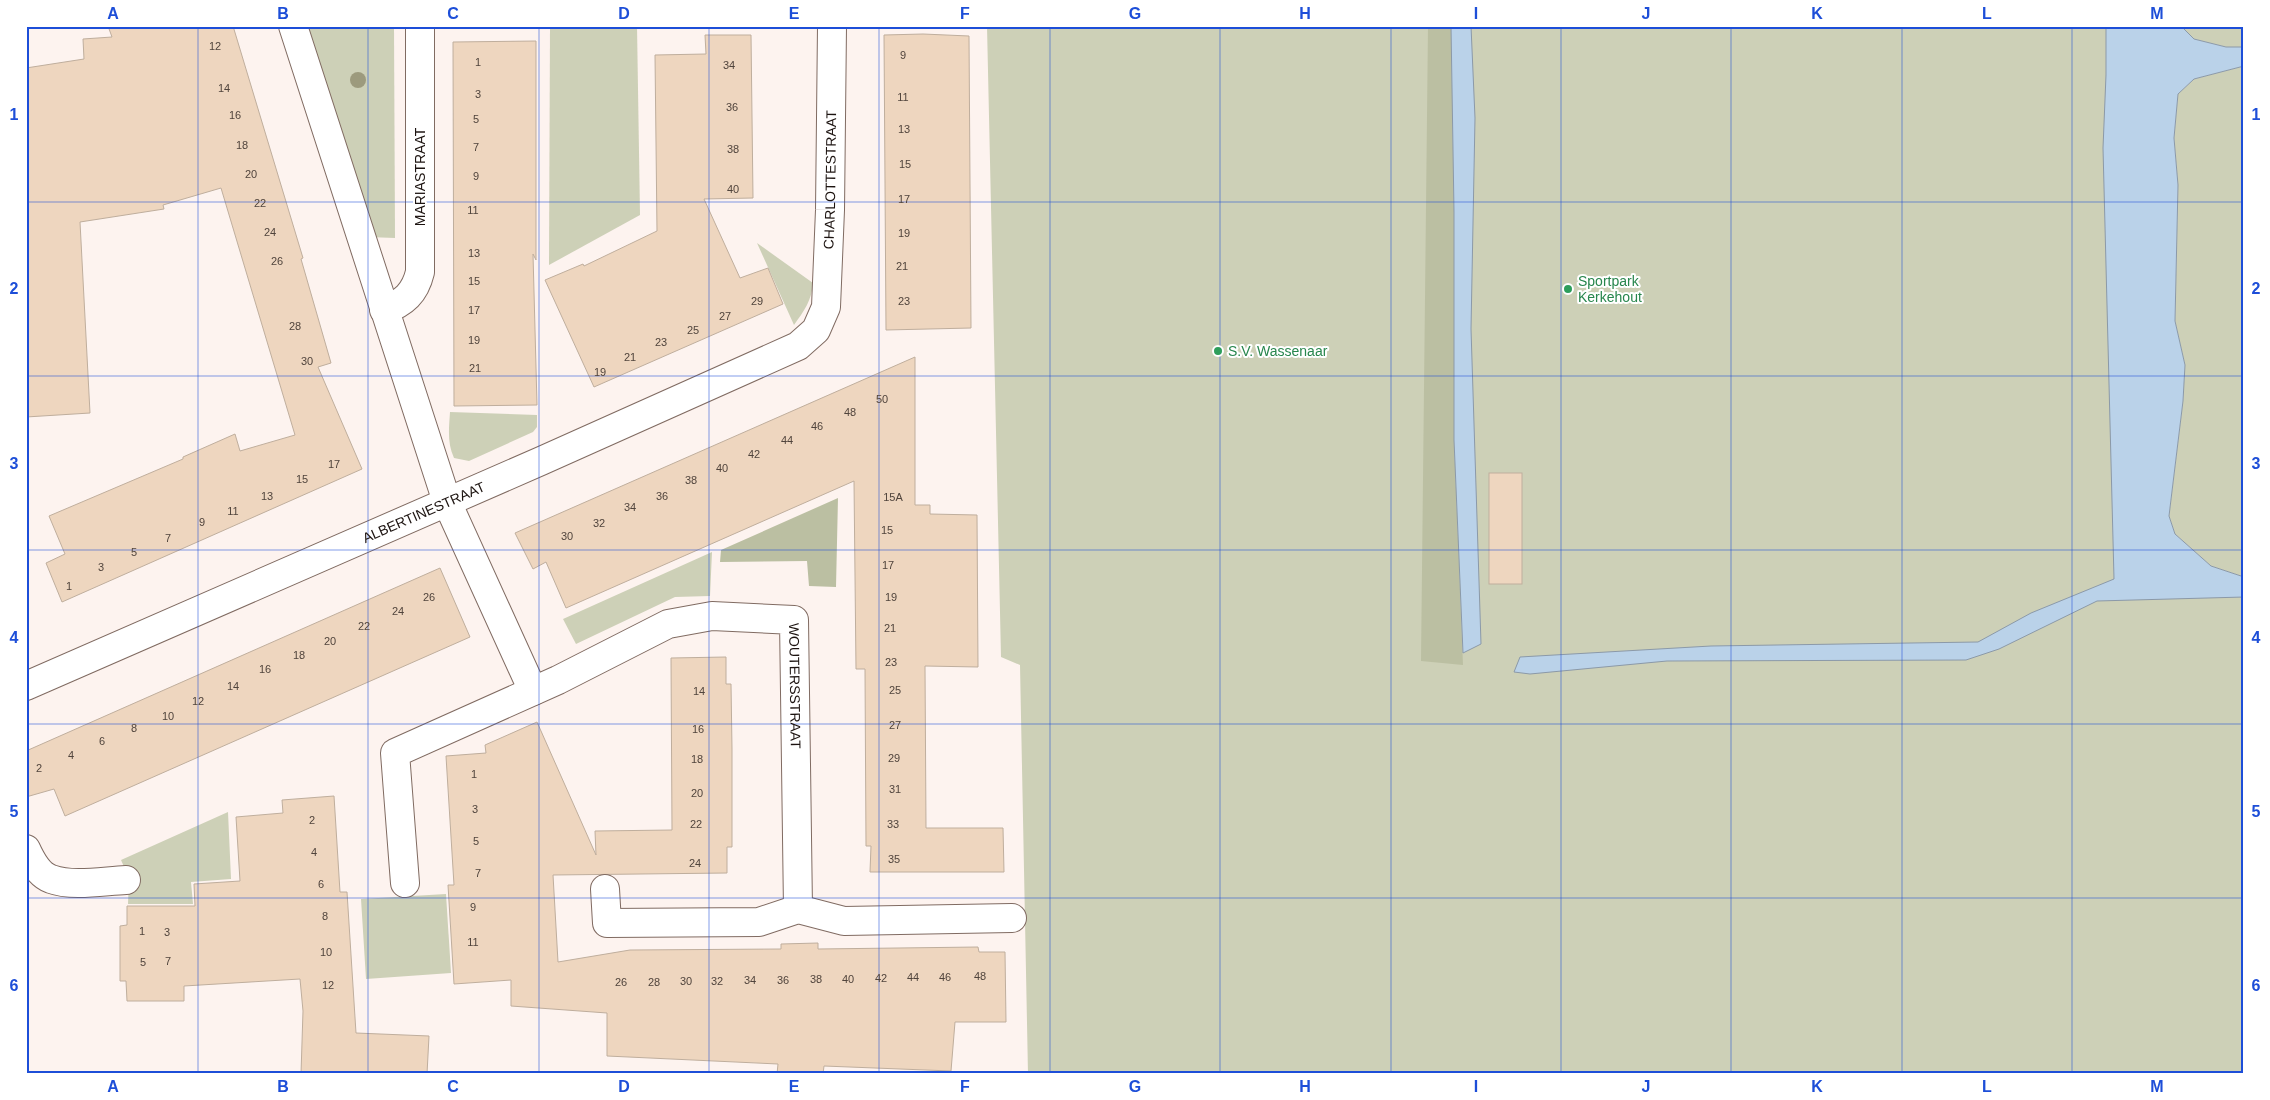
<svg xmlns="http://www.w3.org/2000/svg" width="2270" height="1100" font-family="Arial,sans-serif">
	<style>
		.green { fill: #cdd0b7 }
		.forest { fill: #bbbfa2 }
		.water { fill: #bad2e9; stroke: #8b99a8 }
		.building { fill: #eed6bf; stroke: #bfae9d }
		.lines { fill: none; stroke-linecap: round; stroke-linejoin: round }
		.minor-casing { stroke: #806b62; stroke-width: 30 }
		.minor { stroke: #fff; stroke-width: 28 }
		.tree { fill: #9c9a7d }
		.grid { fill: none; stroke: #1d4ed8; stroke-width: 1; stroke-opacity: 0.55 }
		.leisure-dot { fill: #2e9e5b; stroke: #fff; stroke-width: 2 }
		.labels { text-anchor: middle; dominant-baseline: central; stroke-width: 4; stroke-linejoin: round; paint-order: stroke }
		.number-label { font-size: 11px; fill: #50443c }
		.street-label { font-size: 14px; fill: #1c1310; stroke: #fff }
		.leisure-label { font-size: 14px; fill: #27864d; stroke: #fff; text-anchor: start }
		.neatline { fill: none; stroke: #1d4ed8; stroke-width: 2 }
		.grid-label { font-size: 16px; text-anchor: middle; font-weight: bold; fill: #1d4ed8 }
	</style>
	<rect width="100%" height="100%" fill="#fdf3ef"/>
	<g class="green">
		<path d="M305,26H394L395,238L368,237Z"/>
		<path d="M550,26H637L640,215L549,265Z"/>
		<path d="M987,26H2138L2147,552L2244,584V1074H1028L1020,665L1001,657Z"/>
		<path d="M2181,26H2244V47H2226L2194,39Z"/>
		<path d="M2244,66V577L2211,566L2175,534L2169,516L2183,401L2185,365L2175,321L2178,185L2174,138L2178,94L2194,79Z"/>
		<path d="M757,243L813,283C812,300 804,311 794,325Z"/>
		<path d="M450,412L537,415V427L533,432L469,461L454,458C447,443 449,428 450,412Z"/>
		<path d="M712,552L710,596L675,597L576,644L563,619Z"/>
		<path d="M228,812L231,879L191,882L193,904H128L129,878L121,860Z"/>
		<path d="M446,894L451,973L366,979L361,899Z"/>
	</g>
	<g class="forest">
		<path d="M1428,26H1451L1454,212V440L1463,665L1421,661Z"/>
		<path d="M838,498L836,587L809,586L807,561L720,562L721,550Z"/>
	</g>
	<g class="water">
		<path d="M1451,26H1471L1475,118L1471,329L1481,644L1463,653L1454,440V212Z"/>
		<path d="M2106,26H2181L2194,39L2226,47H2244V66L2194,79L2178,94L2174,138L2178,185L2175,321L2185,365L2183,401L2169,516L2175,534L2211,566L2244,577V597L2097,601L1999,649L1966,660L1667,661L1530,674L1514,672L1520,657L1711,646L1978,642L2031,613L2114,579L2103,148L2106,75Z"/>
	</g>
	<g class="building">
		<path d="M108,26H233L303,258L301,259L331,363L318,367L362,469L62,602L46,563L65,554L49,516L183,459V457L235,434L240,451L295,435L221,188L163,205L164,209L80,222L90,413L26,417V68L84,59L83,39L112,37Z"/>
		<path d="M923,34L969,36L971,328L886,330L884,35Z"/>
		<path d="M705,35H751L753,198L704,199L740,278L768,268L783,304L594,387L545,280L583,264L584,266L657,231L655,55L706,54Z"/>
		<path d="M536,41V260L533,254L537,405L454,406L453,42Z"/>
		<path d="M915,357V505H930V514L977,515L978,667L925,666L926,828H1003L1004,872H870L871,846H866L865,669H856L854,481L566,608L546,562L533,569L515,533Z"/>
		<rect x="1489" y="473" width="33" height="111"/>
		<path d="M440,568L470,637L65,816L54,789L26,797V751Z"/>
		<path d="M726,657V684H731L732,749V847H727V873L553,875L558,962L630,950L781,949V944L818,943V949L978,947L979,952H1005L1006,1022H955L951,1071L824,1066L823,1074H777L778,1064L607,1056V1013L511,1006V980L454,984L448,885H454L446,756L486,753L485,745L537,722L596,855L595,831L672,830L671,658Z"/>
		<path d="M334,796L340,892H347L356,1033L429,1036L427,1074H301L303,1011L300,979L184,986V1001H127L126,981H120V926L127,925V906H195L194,884L240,881L236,817L283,813L282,800Z"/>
	</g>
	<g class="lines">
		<g class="minor-casing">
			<g id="minor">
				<path d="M293,26L447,502L533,691"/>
				<path d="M384,310C404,303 415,293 420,272V26"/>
				<path id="s1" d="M26,686L541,461L798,346L816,330L826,307L830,210L832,26"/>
				<path d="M26,849C31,860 39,875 51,879C73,887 103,881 126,880"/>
				<path id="s2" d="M405,883L395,753L558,680L668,624L712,616L794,620L798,909"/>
				<path d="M605,889L607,923L759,922L798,909L844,921L1012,918"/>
			</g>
		</g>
		<use href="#minor" class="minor"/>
	</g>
	<circle class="tree" cx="358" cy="80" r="8"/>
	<path class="grid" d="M198,26V1074M368,26V1074M539,26V1074M709,26V1074M879,26V1074M1050,26V1074M1220,26V1074M1391,26V1074M1561,26V1074M1731,26V1074M1902,26V1074M2072,26V1074M26,202H2244M26,376H2244M26,550H2244M26,724H2244M26,898H2244"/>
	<g class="leisure-dot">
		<circle cx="1568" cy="289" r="5"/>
		<circle cx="1218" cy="351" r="5"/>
	</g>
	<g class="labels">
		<g class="number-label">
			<text x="215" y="46">12</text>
			<text x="903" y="55">9</text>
			<text x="478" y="62">1</text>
			<text x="729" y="65">34</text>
			<text x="224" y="88">14</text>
			<text x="478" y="94">3</text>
			<text x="903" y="97">11</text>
			<text x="732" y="107">36</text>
			<text x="235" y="115">16</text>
			<text x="476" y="119">5</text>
			<text x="904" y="129">13</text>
			<text x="242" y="145">18</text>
			<text x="476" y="147">7</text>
			<text x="733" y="149">38</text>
			<text x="905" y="164">15</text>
			<text x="251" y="174">20</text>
			<text x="476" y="176">9</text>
			<text x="733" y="189">40</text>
			<text x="904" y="199">17</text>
			<text x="260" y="203">22</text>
			<text x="473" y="210">11</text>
			<text x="270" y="232">24</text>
			<text x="904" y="233">19</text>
			<text x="474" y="253">13</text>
			<text x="277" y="261">26</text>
			<text x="902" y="266">21</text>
			<text x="474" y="281">15</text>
			<text x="757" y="301">29</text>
			<text x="904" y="301">23</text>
			<text x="474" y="310">17</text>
			<text x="725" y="316">27</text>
			<text x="295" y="326">28</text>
			<text x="693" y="330">25</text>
			<text x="474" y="340">19</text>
			<text x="661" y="342">23</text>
			<text x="630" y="357">21</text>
			<text x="307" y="361">30</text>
			<text x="475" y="368">21</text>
			<text x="600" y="372">19</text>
			<text x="882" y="399">50</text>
			<text x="850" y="412">48</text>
			<text x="817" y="426">46</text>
			<text x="787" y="440">44</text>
			<text x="754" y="454">42</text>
			<text x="334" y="464">17</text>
			<text x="722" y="468">40</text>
			<text x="302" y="479">15</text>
			<text x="691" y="480">38</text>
			<text x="267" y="496">13</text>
			<text x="662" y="496">36</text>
			<text x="893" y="497">15A</text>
			<text x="630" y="507">34</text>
			<text x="233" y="511">11</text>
			<text x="202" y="522">9</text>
			<text x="599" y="523">32</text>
			<text x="887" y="530">15</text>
			<text x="567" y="536">30</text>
			<text x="168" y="538">7</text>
			<text x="134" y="552">5</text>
			<text x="888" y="565">17</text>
			<text x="101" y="567">3</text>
			<text x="69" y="586">1</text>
			<text x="429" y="597">26</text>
			<text x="891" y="597">19</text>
			<text x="398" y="611">24</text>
			<text x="364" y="626">22</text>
			<text x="890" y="628">21</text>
			<text x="330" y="641">20</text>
			<text x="299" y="655">18</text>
			<text x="891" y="662">23</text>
			<text x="265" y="669">16</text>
			<text x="233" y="686">14</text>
			<text x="895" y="690">25</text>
			<text x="699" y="691">14</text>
			<text x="198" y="701">12</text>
			<text x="168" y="716">10</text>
			<text x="895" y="725">27</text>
			<text x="134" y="728">8</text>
			<text x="698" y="729">16</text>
			<text x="102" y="741">6</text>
			<text x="71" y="755">4</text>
			<text x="894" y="758">29</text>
			<text x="697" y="759">18</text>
			<text x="39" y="768">2</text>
			<text x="474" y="774">1</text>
			<text x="895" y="789">31</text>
			<text x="697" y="793">20</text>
			<text x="475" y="809">3</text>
			<text x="312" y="820">2</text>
			<text x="696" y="824">22</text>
			<text x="893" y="824">33</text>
			<text x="476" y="841">5</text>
			<text x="314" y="852">4</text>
			<text x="894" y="859">35</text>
			<text x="695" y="863">24</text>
			<text x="478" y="873">7</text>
			<text x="321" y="884">6</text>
			<text x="473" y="907">9</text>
			<text x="325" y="916">8</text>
			<text x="142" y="931">1</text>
			<text x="167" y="932">3</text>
			<text x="473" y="942">11</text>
			<text x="326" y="952">10</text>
			<text x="168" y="961">7</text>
			<text x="143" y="962">5</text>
			<text x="980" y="976">48</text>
			<text x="913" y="977">44</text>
			<text x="945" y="977">46</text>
			<text x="881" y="978">42</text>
			<text x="816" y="979">38</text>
			<text x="848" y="979">40</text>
			<text x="750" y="980">34</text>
			<text x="783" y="980">36</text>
			<text x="686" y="981">30</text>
			<text x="717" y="981">32</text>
			<text x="621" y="982">26</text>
			<text x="654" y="982">28</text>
			<text x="328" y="985">12</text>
		</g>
		<g class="street-label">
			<text transform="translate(420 177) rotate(-90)">MARIASTRAAT</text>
			<text stroke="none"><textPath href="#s1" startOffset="1020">CHARLOTTESTRAAT</textPath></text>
			<text stroke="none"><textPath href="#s1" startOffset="434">ALBERTINESTRAAT</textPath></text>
			<text stroke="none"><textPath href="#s2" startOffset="625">WOUTERSSTRAAT</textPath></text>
		</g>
		<g class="leisure-label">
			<text x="1578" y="281">Sportpark<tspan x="1578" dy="16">Kerkehout</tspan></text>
			<text x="1228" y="351">S.V. Wassenaar</text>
		</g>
	</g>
	<rect width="2270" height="1100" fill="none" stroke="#ffffff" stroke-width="55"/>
	<rect x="28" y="28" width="2214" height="1044" class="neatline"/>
	<g class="grid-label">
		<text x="113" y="19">A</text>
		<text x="283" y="19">B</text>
		<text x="453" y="19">C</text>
		<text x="624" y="19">D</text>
		<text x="794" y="19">E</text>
		<text x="965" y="19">F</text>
		<text x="1135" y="19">G</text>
		<text x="1305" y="19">H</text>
		<text x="1476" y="19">I</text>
		<text x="1646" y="19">J</text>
		<text x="1817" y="19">K</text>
		<text x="1987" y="19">L</text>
		<text x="2157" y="19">M</text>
		<text x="14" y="120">1</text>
		<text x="2256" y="120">1</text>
		<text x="14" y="294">2</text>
		<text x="2256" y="294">2</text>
		<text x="14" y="469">3</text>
		<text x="2256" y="469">3</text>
		<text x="14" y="643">4</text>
		<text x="2256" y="643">4</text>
		<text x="14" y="817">5</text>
		<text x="2256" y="817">5</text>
		<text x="14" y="991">6</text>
		<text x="2256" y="991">6</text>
		<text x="113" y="1092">A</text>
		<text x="283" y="1092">B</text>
		<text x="453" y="1092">C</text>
		<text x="624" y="1092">D</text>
		<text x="794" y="1092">E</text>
		<text x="965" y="1092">F</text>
		<text x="1135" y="1092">G</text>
		<text x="1305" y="1092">H</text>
		<text x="1476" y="1092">I</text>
		<text x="1646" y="1092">J</text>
		<text x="1817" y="1092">K</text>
		<text x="1987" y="1092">L</text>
		<text x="2157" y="1092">M</text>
	</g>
</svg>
